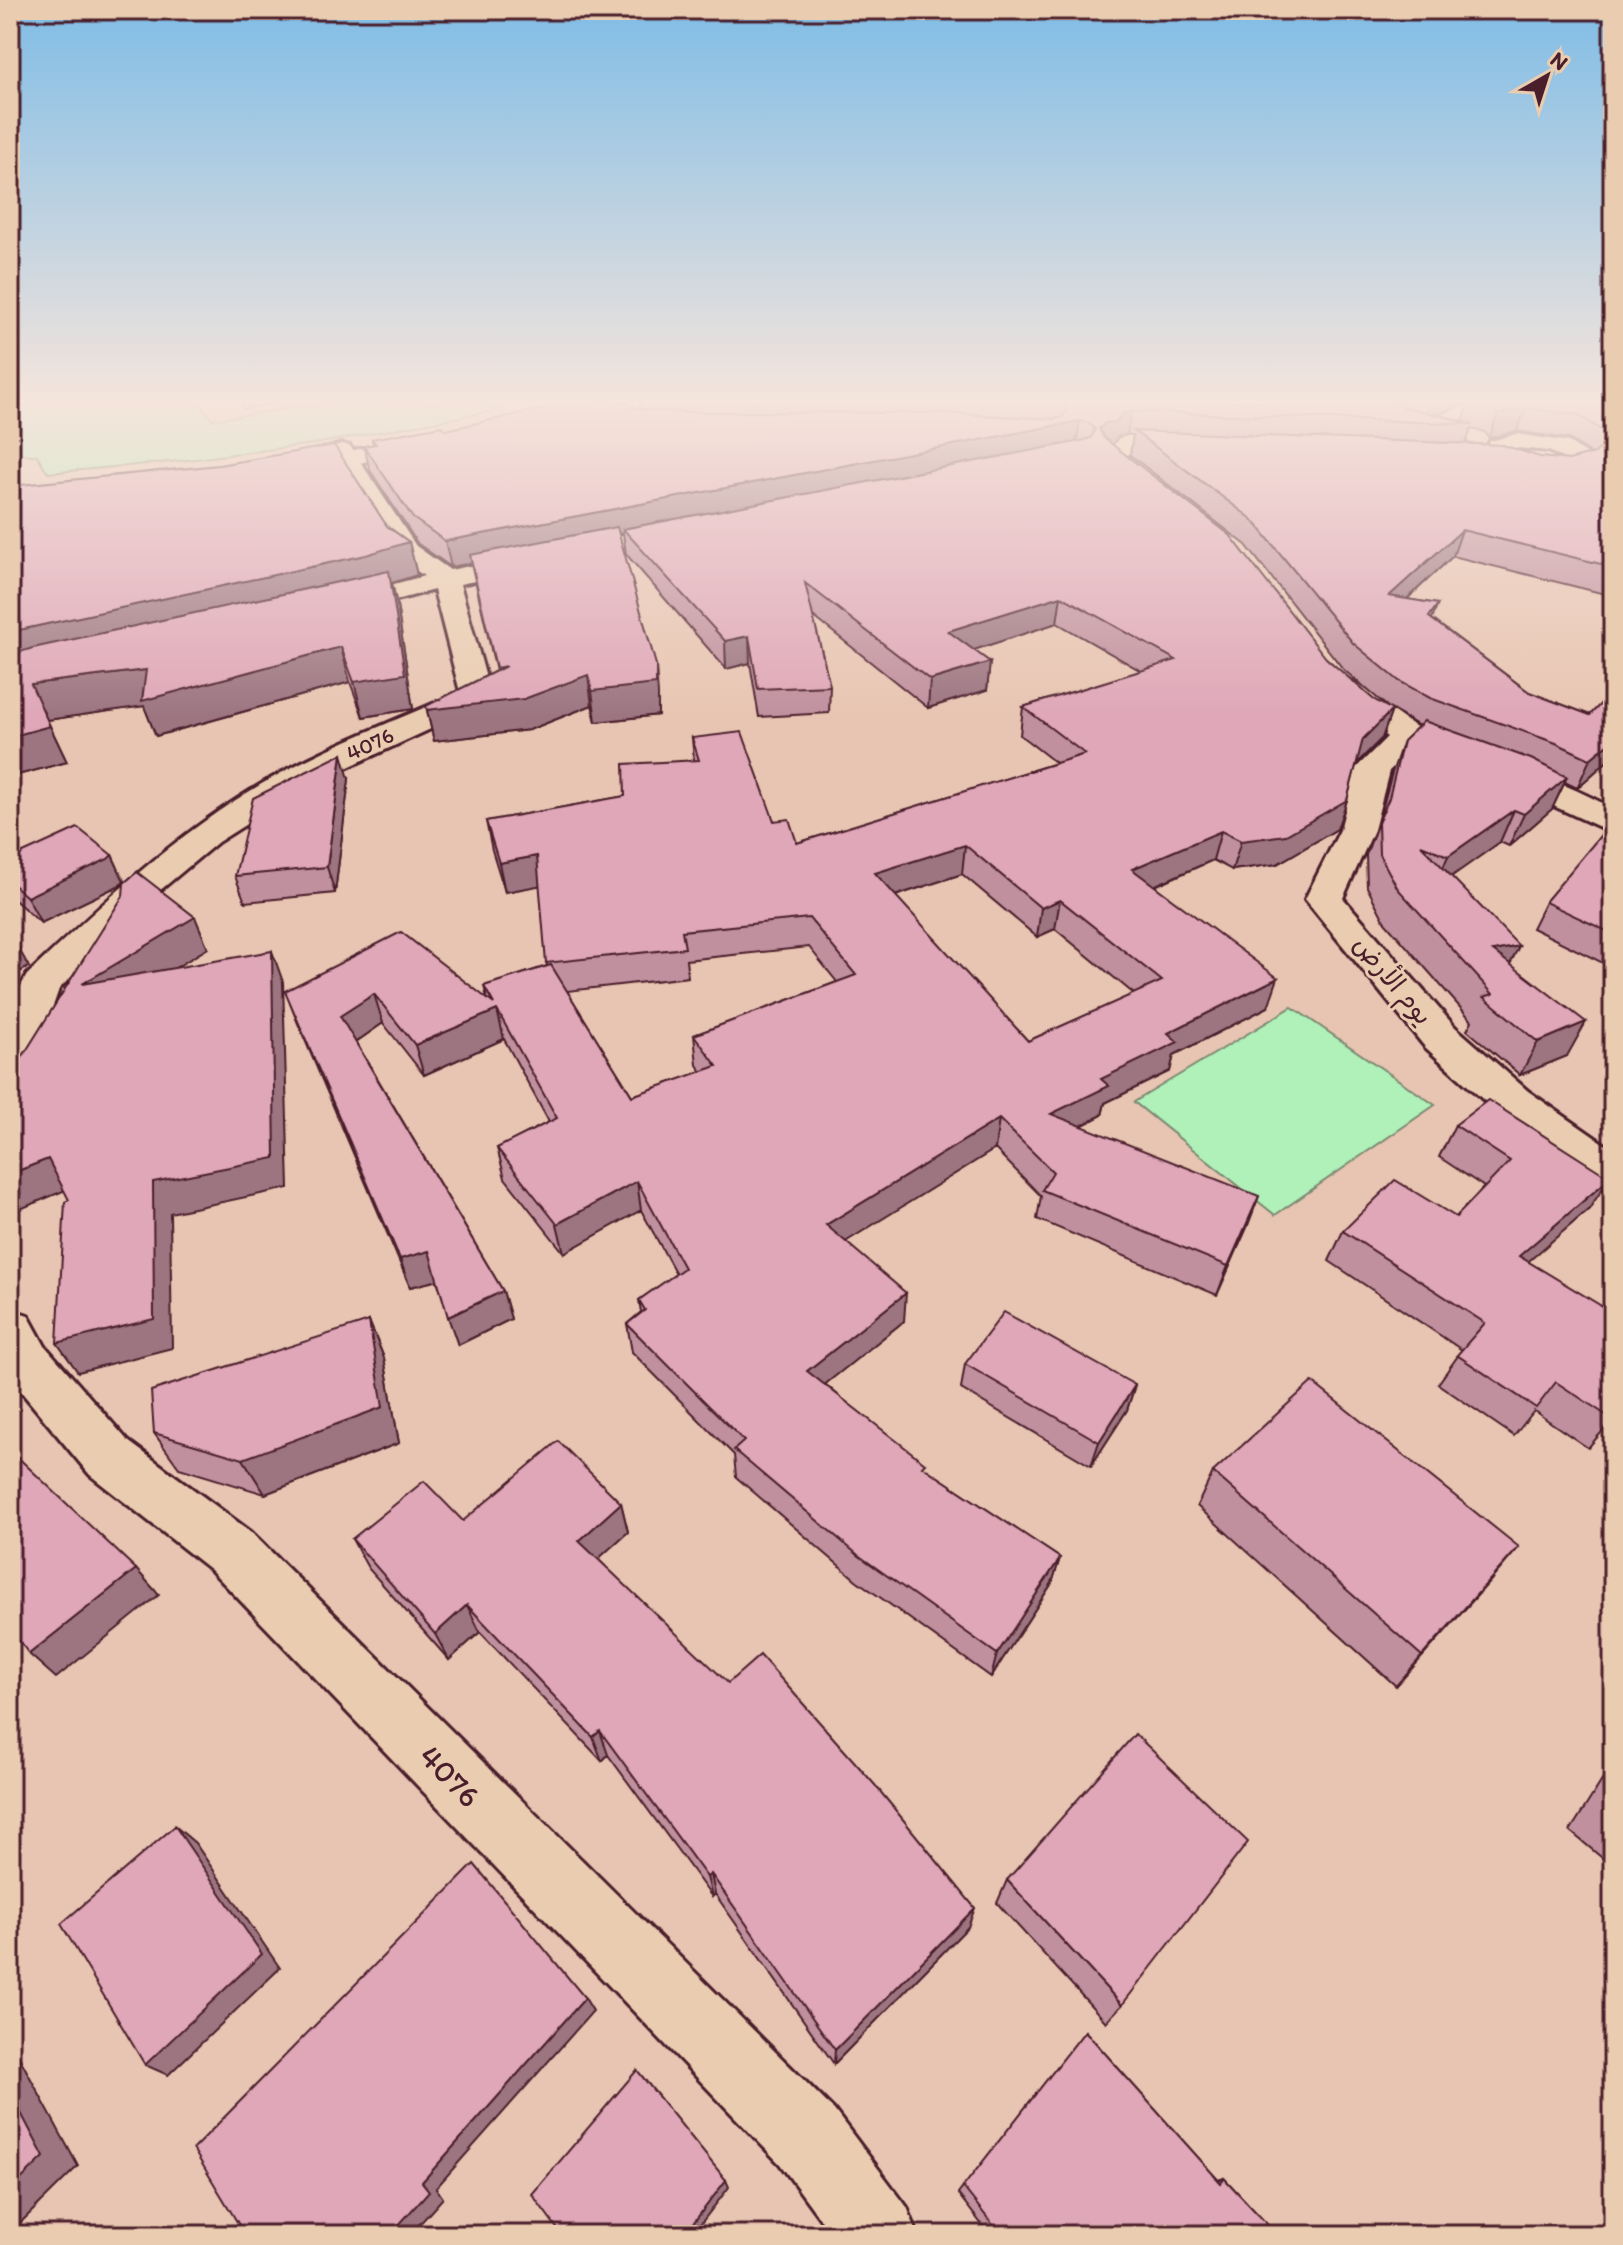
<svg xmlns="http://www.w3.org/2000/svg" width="1623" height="2245" font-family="Itim,'Playpen Sans Arabic',sans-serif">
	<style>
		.green { fill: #aff1b9; stroke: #7c8872; stroke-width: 2 }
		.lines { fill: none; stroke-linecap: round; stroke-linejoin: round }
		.street-casing { stroke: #4a1f2b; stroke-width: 6 }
		.secondary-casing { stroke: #4a1f2b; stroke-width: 6 }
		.street { fill: #eacdb1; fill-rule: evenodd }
		.secondary { fill: #eacdb1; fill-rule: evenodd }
		.wall { fill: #c0909e; stroke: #4a1f2b; stroke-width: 2; fill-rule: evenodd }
		.shaded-wall { fill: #9c7581; stroke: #4a1f2b; stroke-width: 2 }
		.building { fill: #dfa7b8; stroke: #4a1f2b; stroke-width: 2; fill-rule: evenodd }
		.labels { text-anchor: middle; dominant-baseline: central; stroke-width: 6; stroke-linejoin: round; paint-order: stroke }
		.far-street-label { font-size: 22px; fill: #4a1f2b; stroke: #eacdb1 }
		.street-label { font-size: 26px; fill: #4a1f2b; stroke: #eacdb1 }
		.near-street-label { font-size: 32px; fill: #4a1f2b; stroke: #eacdb1 }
	</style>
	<rect width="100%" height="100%" fill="#e8c5b2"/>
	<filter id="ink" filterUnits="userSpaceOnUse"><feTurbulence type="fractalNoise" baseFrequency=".0125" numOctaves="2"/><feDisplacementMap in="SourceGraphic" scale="16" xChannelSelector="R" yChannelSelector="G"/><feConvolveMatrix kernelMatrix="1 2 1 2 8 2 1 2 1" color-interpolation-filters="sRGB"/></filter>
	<g filter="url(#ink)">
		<g class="green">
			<path d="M27,402H198L213,420L331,402H501L503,409L320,443L180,461L48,473L37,455L10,454V412L19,410Z"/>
			<path d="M1292,1007L1435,1105L1275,1215L1134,1102Z"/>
		</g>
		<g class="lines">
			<g class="street-casing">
				<g id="street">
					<path d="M1475,402H1506L1503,407L1435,433H1419L1416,428L1419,423Z"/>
					<path d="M1076,419L1113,423L1135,435L1139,445C1118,473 1049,471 1035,438L1042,428ZM1077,433L1100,434L1115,443C1097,454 1074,451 1058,438Z"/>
					<path d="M1517,434L1569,442L1590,456L1593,466C1573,494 1501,479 1483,454L1490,441ZM1517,448L1549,451L1570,462C1550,472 1524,465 1507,452Z"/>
					<path d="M342,444L350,446L416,546L450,570L682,523L691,526L695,531L691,536L682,539L460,584L491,696L487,703L305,787L218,842L146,902L59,989L31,1069L25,1080L10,1084C10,1045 6,1009 27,975C106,900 184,826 281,773C338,742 400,719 460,692L434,590L336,616L326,614L322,608L326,602L424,576L397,557L330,451L334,446Z"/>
					<path d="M1342,678C1367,684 1393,716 1419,728C1482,759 1552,774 1613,809V833L1525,793L1412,749L1389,771L1374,830L1343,898L1455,1027L1528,1091L1613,1150V1190L1597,1185L1498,1113L1425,1047L1305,899L1340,830L1356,768L1387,737L1331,693L1327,687L1331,681Z"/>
					<path d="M10,1309L28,1315L45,1346L128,1441L251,1532L834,2110L907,2207L918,2235H832L780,2164L211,1570L90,1475L10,1378Z"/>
				</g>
			</g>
			<g class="secondary-casing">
				<g id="secondary">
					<path d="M601,402H644L641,407L569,422L558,415L561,410Z"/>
					<path d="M423,437L431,439L435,444L431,449L286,477L278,475L274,470L278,465L286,463Z"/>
				</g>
			</g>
			<use href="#street" class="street"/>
			<use href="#secondary" class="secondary"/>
		</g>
		<g class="wall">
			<path d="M640,402H1467L1435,414L1463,421L1469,403L1613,402V596L1453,556L1407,599L1438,604L1432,619L1529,692L1590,715L1613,691V756L1577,788L1565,782L1552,809L1509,846L1500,842L1451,876L1510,964L1567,1056L1520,1075L1467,1030L1472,1021L1385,922L1367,887L1366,855L1380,817L1392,773L1403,741L1419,726L1392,710L1382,738L1356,764L1347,800L1337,829L1277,864L1232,870L1213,860L1155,886L1268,1007L1174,1055L1170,1071L1105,1103L1102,1115L1081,1126L1248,1225L1217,1295L1037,1219L1041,1196L995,1149L846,1241L904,1321L825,1384L924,1468L1060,1558L1052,1583L991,1677L856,1580L736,1477L734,1455L632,1352L627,1324L641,1312L639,1300L676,1274L641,1210L564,1253L505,1178L497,1148L549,1122L504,1039L424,1075L383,1023L356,1042L503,1291L511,1319L458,1345L437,1280L410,1287L297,1021L285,991L487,998L484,986L547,966L540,885L505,892L492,850L486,821L625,796L694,760L692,738L797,843L1056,763L1020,735L1023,707L1141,671L1057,623L973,650L990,662L987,690L928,708L813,616L830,686L829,713L759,717L750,663L726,669L626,554L623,533L619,534L658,695V715L596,722L592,705L529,730L434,741L426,706L496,671L471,563L451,567L418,544L370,470L364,446L373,445L372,439L446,430L640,409ZM1471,429L1485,432L1489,438L1517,431L1569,439L1592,454L1569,460L1540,457L1466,443ZM1127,435H1133L1130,455L1246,545L1344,670L1389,708L1373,699L1326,658L1112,445L1118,437ZM962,874L1037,937L1055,929L1134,994L1028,1041L895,896ZM809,947L837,982L694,1035L697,1065L702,1072L632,1096L567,991L688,977L686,960Z"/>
			<path d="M10,486L387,526L409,542L417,575L392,583L397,605L413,709L363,717L350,682L156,736L144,706L47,720L67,762L10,777Z"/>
			<path d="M349,779L335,893L245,902L235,876Z"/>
			<path d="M1613,825V968L1532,928L1545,902Z"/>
			<path d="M112,855L124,881L120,885L41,923L10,896V859Z"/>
			<path d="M1455,1125L1589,1209L1528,1261L1613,1419L1588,1448L1534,1411L1514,1436L1438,1384L1462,1350L1329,1261L1343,1231L1456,1217L1484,1187L1439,1157Z"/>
			<path d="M369,1321L384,1358L399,1443L265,1494L179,1468L154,1433Z"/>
			<path d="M965,1364L1135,1385L1127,1410L1091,1466L961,1389Z"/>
			<path d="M1213,1472L1491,1580L1396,1686L1197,1506Z"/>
			<path d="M621,1503L628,1532L598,1559L968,1927L834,2064L715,1894L712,1897L608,1755L602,1761L480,1632L449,1660L368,1568L352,1539L463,1521Z"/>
			<path d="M1613,1763V1867L1570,1831Z"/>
			<path d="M1007,1880L1122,2005L1106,2022L997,1903Z"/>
			<path d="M1085,2031L1218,2180L1224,2178L1277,2235H990L958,2194Z"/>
		</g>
		<g class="shaded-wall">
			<path d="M241,402H280L243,409Z"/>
			<path d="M1431,402H1467L1426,418Z"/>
			<path d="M1526,408L1517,431L1489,438L1498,414Z"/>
			<path d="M1131,411L1127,435L1118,437L1112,445L1101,447L1099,429L1105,423L1122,414Z"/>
			<path d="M1080,421L1076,445L623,529V533L451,567L445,541Z"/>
			<path d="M1462,530L1453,556L1381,623L1389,596Z"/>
			<path d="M409,542L417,575L392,583L397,605L413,709L363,717L354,682L391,583L10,663V632Z"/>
			<path d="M1061,596L1057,623L946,659L948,631Z"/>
			<path d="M749,636L750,663L726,669L725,641Z"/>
			<path d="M341,647L350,682L156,736L144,706L47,720L67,762L10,777V737L31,684L146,670Z"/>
			<path d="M990,662L987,690L928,708L930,680Z"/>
			<path d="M656,665L658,695V715L596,722L592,691Z"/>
			<path d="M588,675L592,705L529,730L434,741L427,710Z"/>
			<path d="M1392,710L1382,738L1353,767L1363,739Z"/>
			<path d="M1613,740V756L1577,788L1590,759Z"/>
			<path d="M342,754L349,779L335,893L327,867Z"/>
			<path d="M1567,777L1552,809L1509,846L1524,814Z"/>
			<path d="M1347,800L1337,829L1277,864L1232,870L1241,841Z"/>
			<path d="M1514,810L1500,842L1434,889L1448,856Z"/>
			<path d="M1221,831L1213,860L1126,898L1132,869Z"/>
			<path d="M965,845L962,874L873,903L875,873Z"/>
			<path d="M112,855L124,881L120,885L41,923L27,897Z"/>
			<path d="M537,856L543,885L505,892L499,863Z"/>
			<path d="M1060,900L1055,929L1037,937L1041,908Z"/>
			<path d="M195,917L208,948L98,1015L82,984Z"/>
			<path d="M14,940L29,967L10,977V942Z"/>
			<path d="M1519,946L1503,979L1493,951Z"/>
			<path d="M272,951L283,982L289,1188L170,1213L172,1348L78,1372L57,1343L153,1182Z"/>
			<path d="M1278,978L1268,1007L1174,1055L1170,1071L1105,1103L1102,1115L1046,1144L1051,1114L1101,1079L1168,1033Z"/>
			<path d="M374,994L383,1023L350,1046L340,1016Z"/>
			<path d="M497,1010L504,1039L424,1075L415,1045Z"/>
			<path d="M1586,1022L1567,1056L1520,1075L1538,1042Z"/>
			<path d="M999,1119L995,1149L826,1254V1225Z"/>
			<path d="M48,1159L68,1189L13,1212L10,1208V1174Z"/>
			<path d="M1610,1178L1589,1209L1500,1286L1519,1256Z"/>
			<path d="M637,1181L641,1210L564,1253L557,1224Z"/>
			<path d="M1259,1196L1248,1225L1217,1295L1228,1266Z"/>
			<path d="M429,1251L439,1280L410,1287L400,1259Z"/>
			<path d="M503,1291L511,1319L458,1345L448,1317Z"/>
			<path d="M906,1293L904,1321L808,1398L807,1371Z"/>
			<path d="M369,1321L384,1358L399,1443L265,1494L243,1459Z"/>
			<path d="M1135,1385L1127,1410L1091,1466L1099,1442Z"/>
			<path d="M621,1503L628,1532L587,1569L579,1541Z"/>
			<path d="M1519,1547L1491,1580L1396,1686L1422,1656Z"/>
			<path d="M1060,1558L1052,1583L991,1677L997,1654Z"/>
			<path d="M136,1569L159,1595L56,1678L29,1654Z"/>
			<path d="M467,1605L480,1632L449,1660L435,1634Z"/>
			<path d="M600,1731L608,1755L602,1761L593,1737Z"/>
			<path d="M175,1826L195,1843L280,1968L168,2075L145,2065Z"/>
			<path d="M711,1874L715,1894L712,1897L707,1877Z"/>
			<path d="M975,1908L968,1927L834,2064L835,2050Z"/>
			<path d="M585,1998L593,2011L436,2188L443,2198L410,2235H390L422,2182Z"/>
			<path d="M10,2040L78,2166L10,2233Z"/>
			<path d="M726,2180L729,2187L692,2235H684Z"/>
		</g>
		<g class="building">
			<path d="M573,402H621L640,409L679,412L942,413L1053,419L1062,417L1067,411L1064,403L1060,402H1384L1473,424L1131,411L1122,414L1116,422L1105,423L1099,429L1104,438L1230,535L1326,658L1373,699L1392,710L1363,739L1347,800L1286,835L1241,841L1221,831L1132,869L1278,978L1168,1033L1178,1042L1101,1079L1109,1086L1051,1114L1259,1196L1228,1266L1042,1190L1053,1172L999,1119L826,1225L906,1293L807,1371L925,1463L922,1466L1060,1558L997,1654L858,1555L734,1450L744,1441L627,1324L645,1310L639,1300L684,1268L637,1181L557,1224L497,1148L557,1118L497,1010L415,1045L374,994L340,1016L503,1291L448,1317L429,1251L400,1259L285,991L401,932L494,1004L484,986L551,965L632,1096L717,1066L694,1035L856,975L809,918L682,931L685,948L546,963L537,856L499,863L486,821L625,796L624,764L699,760L692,738L742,732L774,821L789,819L797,843L1085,754L1023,707L1176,660L1061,596L948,631L990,662L930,680L805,583L830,686L758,689L749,636L725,641L623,529L1081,441L1091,438L1095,429L1089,423L1080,421L445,541L413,518L364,446L376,444L372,439L442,426L446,430ZM965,845L1041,908L1060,900L1162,981L1028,1041L875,873Z"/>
			<path d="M1472,402H1613V567L1462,530L1389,596L1438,604L1429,617L1529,692L1590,715L1613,691V740L1590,759L1556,743L1430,698L1399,681L1353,643L1252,519L1134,431L1503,445L1540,457L1569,460L1595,453L1605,444L1601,430L1579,415L1526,408L1498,414L1493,409L1469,403Z"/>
			<path d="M334,445L387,526L409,542L366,555L10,632V589L13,581H10V486L219,465Z"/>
			<path d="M617,527L656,665V684L592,691L588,675L524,699L427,710L426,706L506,666L496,668L470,555Z"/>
			<path d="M389,571L405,674L354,682L341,647L142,701L146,670L31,684L50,726L10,737V655L33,648Z"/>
			<path d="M1424,721L1531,759L1567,777L1524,814L1514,810L1448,856L1421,845L1519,946L1493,951L1586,1022L1538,1042L1484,997L1493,994L1398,889L1379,854L1378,823L1389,798L1403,741Z"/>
			<path d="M342,754L327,867L235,876L253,798Z"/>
			<path d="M1610,824L1613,825V934L1545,902Z"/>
			<path d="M78,828L112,855L108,859L27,897L10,882V859Z"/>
			<path d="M137,872L195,917L82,984L272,951L275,1158L153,1182L154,1319L57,1343L65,1202L69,1200L48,1159L10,1174V1083L11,1075L123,896L124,883Z"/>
			<path d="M1488,1100L1610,1178L1519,1256L1613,1313L1612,1419L1556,1382L1536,1408L1457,1355L1485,1323L1343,1231L1395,1180L1456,1217L1510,1161L1455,1125Z"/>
			<path d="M1004,1312L1135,1385L1099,1442L965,1364Z"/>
			<path d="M369,1321L383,1407L243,1459L154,1433L151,1391Z"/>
			<path d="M1312,1382L1519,1547L1422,1656L1213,1472Z"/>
			<path d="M558,1441L621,1503L579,1541L728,1683L760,1655L875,1785L975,1908L835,2050L711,1874L707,1877L600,1731L593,1737L467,1605L435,1634L352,1539L424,1481L463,1521Z"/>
			<path d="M10,1450L136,1569L29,1654L10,1628Z"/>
			<path d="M1135,1734L1248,1842L1122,2005L1007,1880Z"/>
			<path d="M1613,1794V1811L1606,1805Z"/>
			<path d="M175,1826L262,1954L145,2065L61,1924Z"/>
			<path d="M474,1864L585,1998L422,2182L429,2191L390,2235H245L193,2149Z"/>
			<path d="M1085,2031L1221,2183L1224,2178L1277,2235H1001L963,2187Z"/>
			<path d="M637,2070L726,2180L684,2235H562L532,2194Z"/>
			<path d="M10,2092L44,2157L10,2190Z"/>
		</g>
	</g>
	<linearGradient id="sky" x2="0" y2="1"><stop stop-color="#7fbce6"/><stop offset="0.56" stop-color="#f5e5dc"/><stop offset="1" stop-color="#f5e5dc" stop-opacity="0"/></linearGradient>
	<rect width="1623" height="716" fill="url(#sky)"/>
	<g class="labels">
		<g class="far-street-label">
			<text transform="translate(370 744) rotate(-25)">4076</text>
		</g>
		<g class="street-label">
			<text transform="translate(1393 980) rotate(50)">يوم الأرض</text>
		</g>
		<g class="near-street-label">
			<text transform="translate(450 1776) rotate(46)">4076</text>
		</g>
	</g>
	<rect width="1623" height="2245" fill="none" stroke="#eacdb1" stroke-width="40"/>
	<rect x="20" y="20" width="1583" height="2205" fill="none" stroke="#4a1f2b" stroke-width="3" filter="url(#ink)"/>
	<g transform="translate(1547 76) rotate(39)" stroke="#eacdb1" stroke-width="6" paint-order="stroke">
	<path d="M0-6L14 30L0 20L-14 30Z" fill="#4a1f2b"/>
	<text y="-12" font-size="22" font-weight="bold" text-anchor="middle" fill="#4a1f2b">N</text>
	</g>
</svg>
